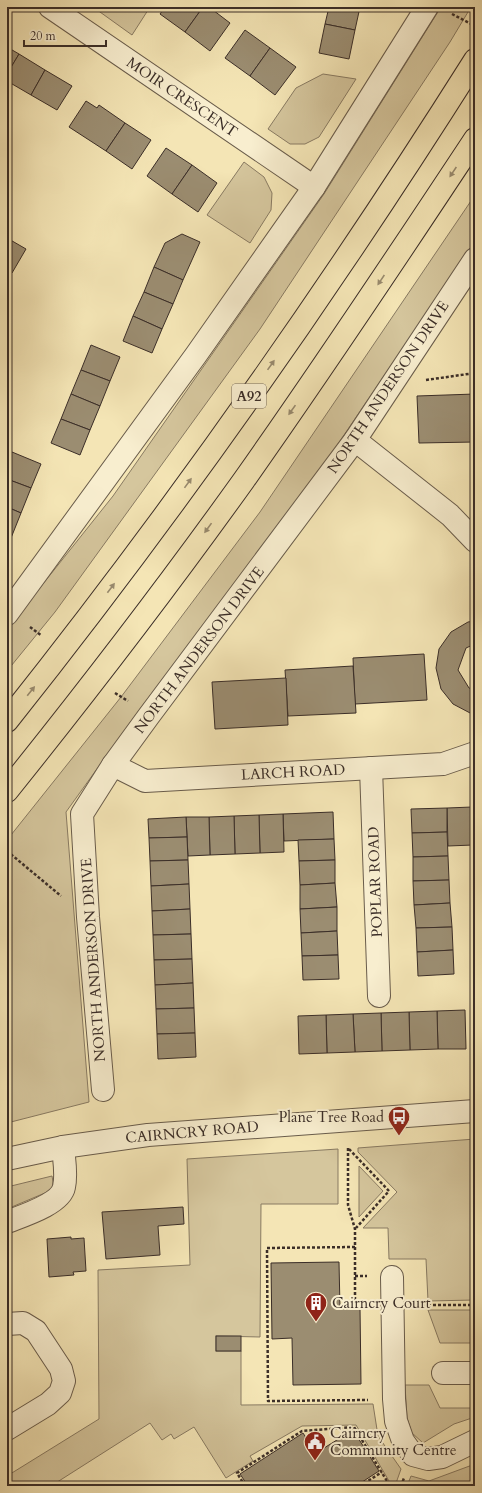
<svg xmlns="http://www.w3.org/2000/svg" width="482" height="1493" font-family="Cardo,serif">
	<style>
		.green { fill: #d5c69d; stroke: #887a62 }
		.building { fill: #9b8d71; stroke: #3b2e28 }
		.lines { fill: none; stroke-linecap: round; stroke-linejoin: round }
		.minor-casing { stroke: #695c4b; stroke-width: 24 }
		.major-casing { stroke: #3b2e28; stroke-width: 24 }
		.path { stroke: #3b2e28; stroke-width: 2.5; stroke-dasharray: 3 2; stroke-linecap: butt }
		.minor { stroke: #f8eecf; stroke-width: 22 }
		.major { stroke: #f4e5b5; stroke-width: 22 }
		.oneway { fill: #988a6e }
		.labels { text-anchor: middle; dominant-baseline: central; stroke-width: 4; stroke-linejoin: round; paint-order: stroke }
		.shield { fill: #f8eecf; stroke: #74685a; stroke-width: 1 }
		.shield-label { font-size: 14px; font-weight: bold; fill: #3b2e28 }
		.street-label { font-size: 15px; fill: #3b2e28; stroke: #f8eecf }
		.poi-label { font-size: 15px; fill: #3b2e28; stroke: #f8eecf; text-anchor: start }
	</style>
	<rect width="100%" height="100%" fill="#f4e5b5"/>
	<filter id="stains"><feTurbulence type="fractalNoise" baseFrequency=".005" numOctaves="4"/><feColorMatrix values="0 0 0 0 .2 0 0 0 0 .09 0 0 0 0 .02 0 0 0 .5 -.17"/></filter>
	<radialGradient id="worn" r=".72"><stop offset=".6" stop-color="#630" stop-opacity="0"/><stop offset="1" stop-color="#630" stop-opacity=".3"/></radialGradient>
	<g class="green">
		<path d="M93,7H150L132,35Z"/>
		<path d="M441,7H471L450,42L260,329L55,612L7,671V629L113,496L324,194Z"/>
		<path d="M323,74L356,79L319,137L305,144H290L268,129L296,88Z"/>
		<path d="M244,162L264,177L272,193L271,210L250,243L207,215Z"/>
		<path d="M475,195V241L313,481L140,709L66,812L89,1102L7,1123V840L121,697L260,512Z"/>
		<path d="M475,1139V1300L428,1301L426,1259H389L388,1228H363L397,1192L358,1152V1148Z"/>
		<path d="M338,1149V1204H261L260,1337L216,1336V1351H241V1405L373,1404L378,1436L401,1469L395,1486H392L356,1425L302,1426L250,1456L253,1461L226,1478L194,1427L174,1439L171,1434L162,1440L150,1423L51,1486H7V1476L99,1419L98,1270L190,1265L187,1159Z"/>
		<path d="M359,1166L383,1191L359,1217Z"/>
		<path d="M52,1176L53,1182L52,1190L7,1209V1187Z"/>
		<path d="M428,1310H475V1343H440Z"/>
		<path d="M405,1385H429L440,1408H475V1417L454,1424L423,1443L412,1433L407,1418Z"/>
		<path d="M475,1464V1486H407L411,1476L429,1481Z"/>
	</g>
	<g class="building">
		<path d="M165,7H203L185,32L160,14Z"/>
		<path d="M203,7H209L230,23L210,51L185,32Z"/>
		<path d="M329,7H360L355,30L325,24Z"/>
		<path d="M325,24L355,30L349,59L319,53Z"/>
		<path d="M245,30L270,48L250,76L225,58Z"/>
		<path d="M7,47L19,54L7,74Z"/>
		<path d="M270,48L296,67L275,95L250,76Z"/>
		<path d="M19,54L45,70L31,95L7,81V74Z"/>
		<path d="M45,70L72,86L57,110L31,95Z"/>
		<path d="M86,101L97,108L99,105L125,123L106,151L69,127Z"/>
		<path d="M125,123L151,140L132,169L106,151Z"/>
		<path d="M166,148L192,165L172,194L147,176Z"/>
		<path d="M192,165L217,183L198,212L172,194Z"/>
		<path d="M182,234L200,242L183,280L154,267L165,243Z"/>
		<path d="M7,238L26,249L12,273L7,270Z"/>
		<path d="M154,267L183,280L173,304L144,292Z"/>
		<path d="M144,292L173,304L162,329L133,316Z"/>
		<path d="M133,316L162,329L152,353L123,341Z"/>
		<path d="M91,345L120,357L110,381L81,370Z"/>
		<path d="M81,370L110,381L100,406L71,394Z"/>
		<path d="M71,394L100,406L90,430L61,419Z"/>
		<path d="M475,394V442L419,443L417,396Z"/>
		<path d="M61,419L90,430L80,455L51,443Z"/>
		<path d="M12,452L41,464L31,488L7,479V463Z"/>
		<path d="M7,479L31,488L21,513L7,507Z"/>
		<path d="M7,507L21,513L11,538L7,536Z"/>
		<path d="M475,621V644L466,648L458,670L469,688L475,690V714H472L453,704L441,689L436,668L439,649L451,632L468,622Z"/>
		<path d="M424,654L427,700L355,704L353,658Z"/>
		<path d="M353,666L356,713L288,716L285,670Z"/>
		<path d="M286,678L288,725L215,729L212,682Z"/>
		<path d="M472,807H475V845H473Z"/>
		<path d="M472,807L473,845L448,846L447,808Z"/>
		<path d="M447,808V832L412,833L411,809Z"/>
		<path d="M333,812L334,839L284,841L283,814Z"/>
		<path d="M283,814L284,852L260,853L259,815Z"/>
		<path d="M259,815L260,853L235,854L234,816Z"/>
		<path d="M234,816L235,854L210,855L209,817Z"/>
		<path d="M186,817H209L210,855L188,856Z"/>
		<path d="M186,817L187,837L149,838L148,819Z"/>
		<path d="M447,832L448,856L413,857L412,833Z"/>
		<path d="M187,837L188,860L150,861L149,838Z"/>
		<path d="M334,839L335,860L299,861L298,840Z"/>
		<path d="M448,856L449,880L413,881V857Z"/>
		<path d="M188,860L189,884L151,886L150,861Z"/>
		<path d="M335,860V883L300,885L299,861Z"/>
		<path d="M449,880L450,903L414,905L413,881Z"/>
		<path d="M335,883L337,907L300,909V885Z"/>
		<path d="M189,884L190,909L152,911L151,886Z"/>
		<path d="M450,903L452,927L416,928L414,905Z"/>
		<path d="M337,907V931L301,933L300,909Z"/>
		<path d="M190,909L191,934L153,935L152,911Z"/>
		<path d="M452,927L453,950L417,952L416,928Z"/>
		<path d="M337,931L338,955L302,956L301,933Z"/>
		<path d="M191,934L192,959L154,960L153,935Z"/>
		<path d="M453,950L454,974L418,976L417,952Z"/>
		<path d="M338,955L339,979L303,980L302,956Z"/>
		<path d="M192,959L193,983L155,985L154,960Z"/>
		<path d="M193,983L194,1008L156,1009L155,985Z"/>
		<path d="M194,1008L195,1033L157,1034L156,1009Z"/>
		<path d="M465,1010L466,1049H438L437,1011Z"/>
		<path d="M437,1011L438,1049L410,1050L409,1012Z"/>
		<path d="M409,1012L410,1050L382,1051L381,1013Z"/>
		<path d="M381,1013L382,1051L355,1052L353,1014Z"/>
		<path d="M353,1014L355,1052L327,1053L326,1015Z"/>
		<path d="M326,1015L327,1053L299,1054L298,1016Z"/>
		<path d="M195,1033L196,1057L158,1059L157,1034Z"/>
		<path d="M183,1207L184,1224L158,1226L160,1255L106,1259L102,1212Z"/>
		<path d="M71,1237V1239L84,1238L86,1271L73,1272L74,1275L49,1277L47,1239Z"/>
		<path d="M339,1262L340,1308H360L361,1384L293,1385L292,1338L272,1339L271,1263Z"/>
		<rect x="216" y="1336" width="25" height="15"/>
		<path d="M353,1430L379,1471L356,1486H248L240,1474L303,1433L316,1453Z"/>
	</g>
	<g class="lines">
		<g class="minor-casing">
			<g id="minor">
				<path d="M50,7L314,187"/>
				<path d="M355,440L450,515L475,541"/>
				<path d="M7,614L196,355L314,187L427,7"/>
				<path d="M113,765L145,781L443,764L475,753"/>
				<path d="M371,768L379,996"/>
				<path d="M103,1090L88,917L82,814L113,765L148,717L355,440L475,259"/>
				<path d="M7,1159L63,1147L148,1135L475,1111"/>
				<path d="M7,1222C22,1216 61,1204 64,1187C67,1174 64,1160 63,1147"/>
				<path d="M392,1277L394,1399L396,1421L403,1441L413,1455L428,1459L442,1457L475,1441"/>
				<path d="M7,1324L23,1323L36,1331L61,1369L64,1381L60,1393L48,1404L7,1429"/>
				<path d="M443,1373H475"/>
			</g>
		</g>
		<g class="major-casing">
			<g id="major">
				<path d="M7,721C175,510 331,288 475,60"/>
				<path d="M7,791C89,689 168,586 244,480C323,368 399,254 475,139"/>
			</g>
		</g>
		<g class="path">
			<path d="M452,14L475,26"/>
			<path d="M426,380L475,373"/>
			<path d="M30,627L42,636"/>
			<path d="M115,693L128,701"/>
			<path d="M7,851L61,896"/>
			<path d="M348,1148V1205L355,1229V1302L368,1305"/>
			<path d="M349,1149L389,1191L356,1228"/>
			<path d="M355,1247L267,1248L268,1401L368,1400"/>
			<path d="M355,1276H367"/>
			<path d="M418,1305H475"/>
			<path d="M245,1486L237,1473L302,1431L354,1427L390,1486"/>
			<path d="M360,1486L382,1472"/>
			<path d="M401,1486L404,1478"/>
		</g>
		<use href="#minor" class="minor"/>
		<use href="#major" class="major"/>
	</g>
	<defs><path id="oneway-solid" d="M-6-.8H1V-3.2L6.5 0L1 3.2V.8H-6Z"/></defs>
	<g class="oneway">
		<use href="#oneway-solid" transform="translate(453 172) rotate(124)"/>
		<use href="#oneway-solid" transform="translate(381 280) rotate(124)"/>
		<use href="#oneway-solid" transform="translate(271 365) rotate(-55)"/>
		<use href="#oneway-solid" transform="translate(292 410) rotate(125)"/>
		<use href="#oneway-solid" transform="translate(188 483) rotate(-54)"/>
		<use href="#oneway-solid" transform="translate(208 528) rotate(126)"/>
		<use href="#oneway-solid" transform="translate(111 588) rotate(-53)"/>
		<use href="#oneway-solid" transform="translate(31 691) rotate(-51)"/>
	</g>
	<defs>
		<g id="bus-pin" transform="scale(1.15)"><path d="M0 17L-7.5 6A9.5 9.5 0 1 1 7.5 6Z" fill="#8f2418" stroke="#f8eecf"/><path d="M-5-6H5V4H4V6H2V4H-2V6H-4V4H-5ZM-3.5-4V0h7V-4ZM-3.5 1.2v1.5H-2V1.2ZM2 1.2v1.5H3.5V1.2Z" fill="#fff"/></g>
		<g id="building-pin" transform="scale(1.15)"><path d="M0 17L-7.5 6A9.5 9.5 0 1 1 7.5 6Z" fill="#8f2418" stroke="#f8eecf"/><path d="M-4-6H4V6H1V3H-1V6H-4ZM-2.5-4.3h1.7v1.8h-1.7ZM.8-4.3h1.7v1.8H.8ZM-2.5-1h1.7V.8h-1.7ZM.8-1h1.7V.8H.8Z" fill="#fff"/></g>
		<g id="civic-pin" transform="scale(1.15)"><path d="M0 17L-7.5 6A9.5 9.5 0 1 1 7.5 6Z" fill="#8f2418" stroke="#f8eecf"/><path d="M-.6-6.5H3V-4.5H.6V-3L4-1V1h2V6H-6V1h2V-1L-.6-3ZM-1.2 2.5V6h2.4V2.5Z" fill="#fff"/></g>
	</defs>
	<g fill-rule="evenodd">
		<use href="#bus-pin" x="399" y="1117"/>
		<use href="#building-pin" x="316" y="1303"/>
		<use href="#civic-pin" x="315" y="1442"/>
	</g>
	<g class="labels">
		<rect class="shield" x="232" y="384" width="34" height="24" rx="3"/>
		<g class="shield-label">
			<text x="249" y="396">A92</text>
		</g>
		<g class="street-label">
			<text transform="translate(182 97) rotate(34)">MOIR CRESCENT</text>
			<text transform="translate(388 387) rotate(-56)">NORTH ANDERSON DRIVE</text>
			<text transform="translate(199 650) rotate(-53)">NORTH ANDERSON DRIVE</text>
			<text transform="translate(293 772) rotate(-3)">LARCH ROAD</text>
			<text transform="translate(375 882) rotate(-92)">POPLAR ROAD</text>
			<text transform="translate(93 960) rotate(-94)">NORTH ANDERSON DRIVE</text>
			<text transform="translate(192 1132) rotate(-5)">CAIRNCRY ROAD</text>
		</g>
		<g class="poi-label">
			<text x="384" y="1117" text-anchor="end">Plane Tree Road</text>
			<text x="332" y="1303">Cairncry Court</text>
			<text x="330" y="1433">Cairncry<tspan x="330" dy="17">Community Centre</tspan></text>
		</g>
	</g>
	<rect width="482" height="1493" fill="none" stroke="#f4e5b5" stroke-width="24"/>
	<rect x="8" y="8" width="466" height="1477" fill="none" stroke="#3b2e28" stroke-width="2"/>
	<rect x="12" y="12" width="458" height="1469" fill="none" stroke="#3b2e28"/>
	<path d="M24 40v6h82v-6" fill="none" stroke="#3b2e28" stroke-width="2"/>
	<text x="30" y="40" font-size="12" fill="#3b2e28" stroke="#f8eecf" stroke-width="3" paint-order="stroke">20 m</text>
	<rect width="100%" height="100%" filter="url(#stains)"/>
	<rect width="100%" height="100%" fill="url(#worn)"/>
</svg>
